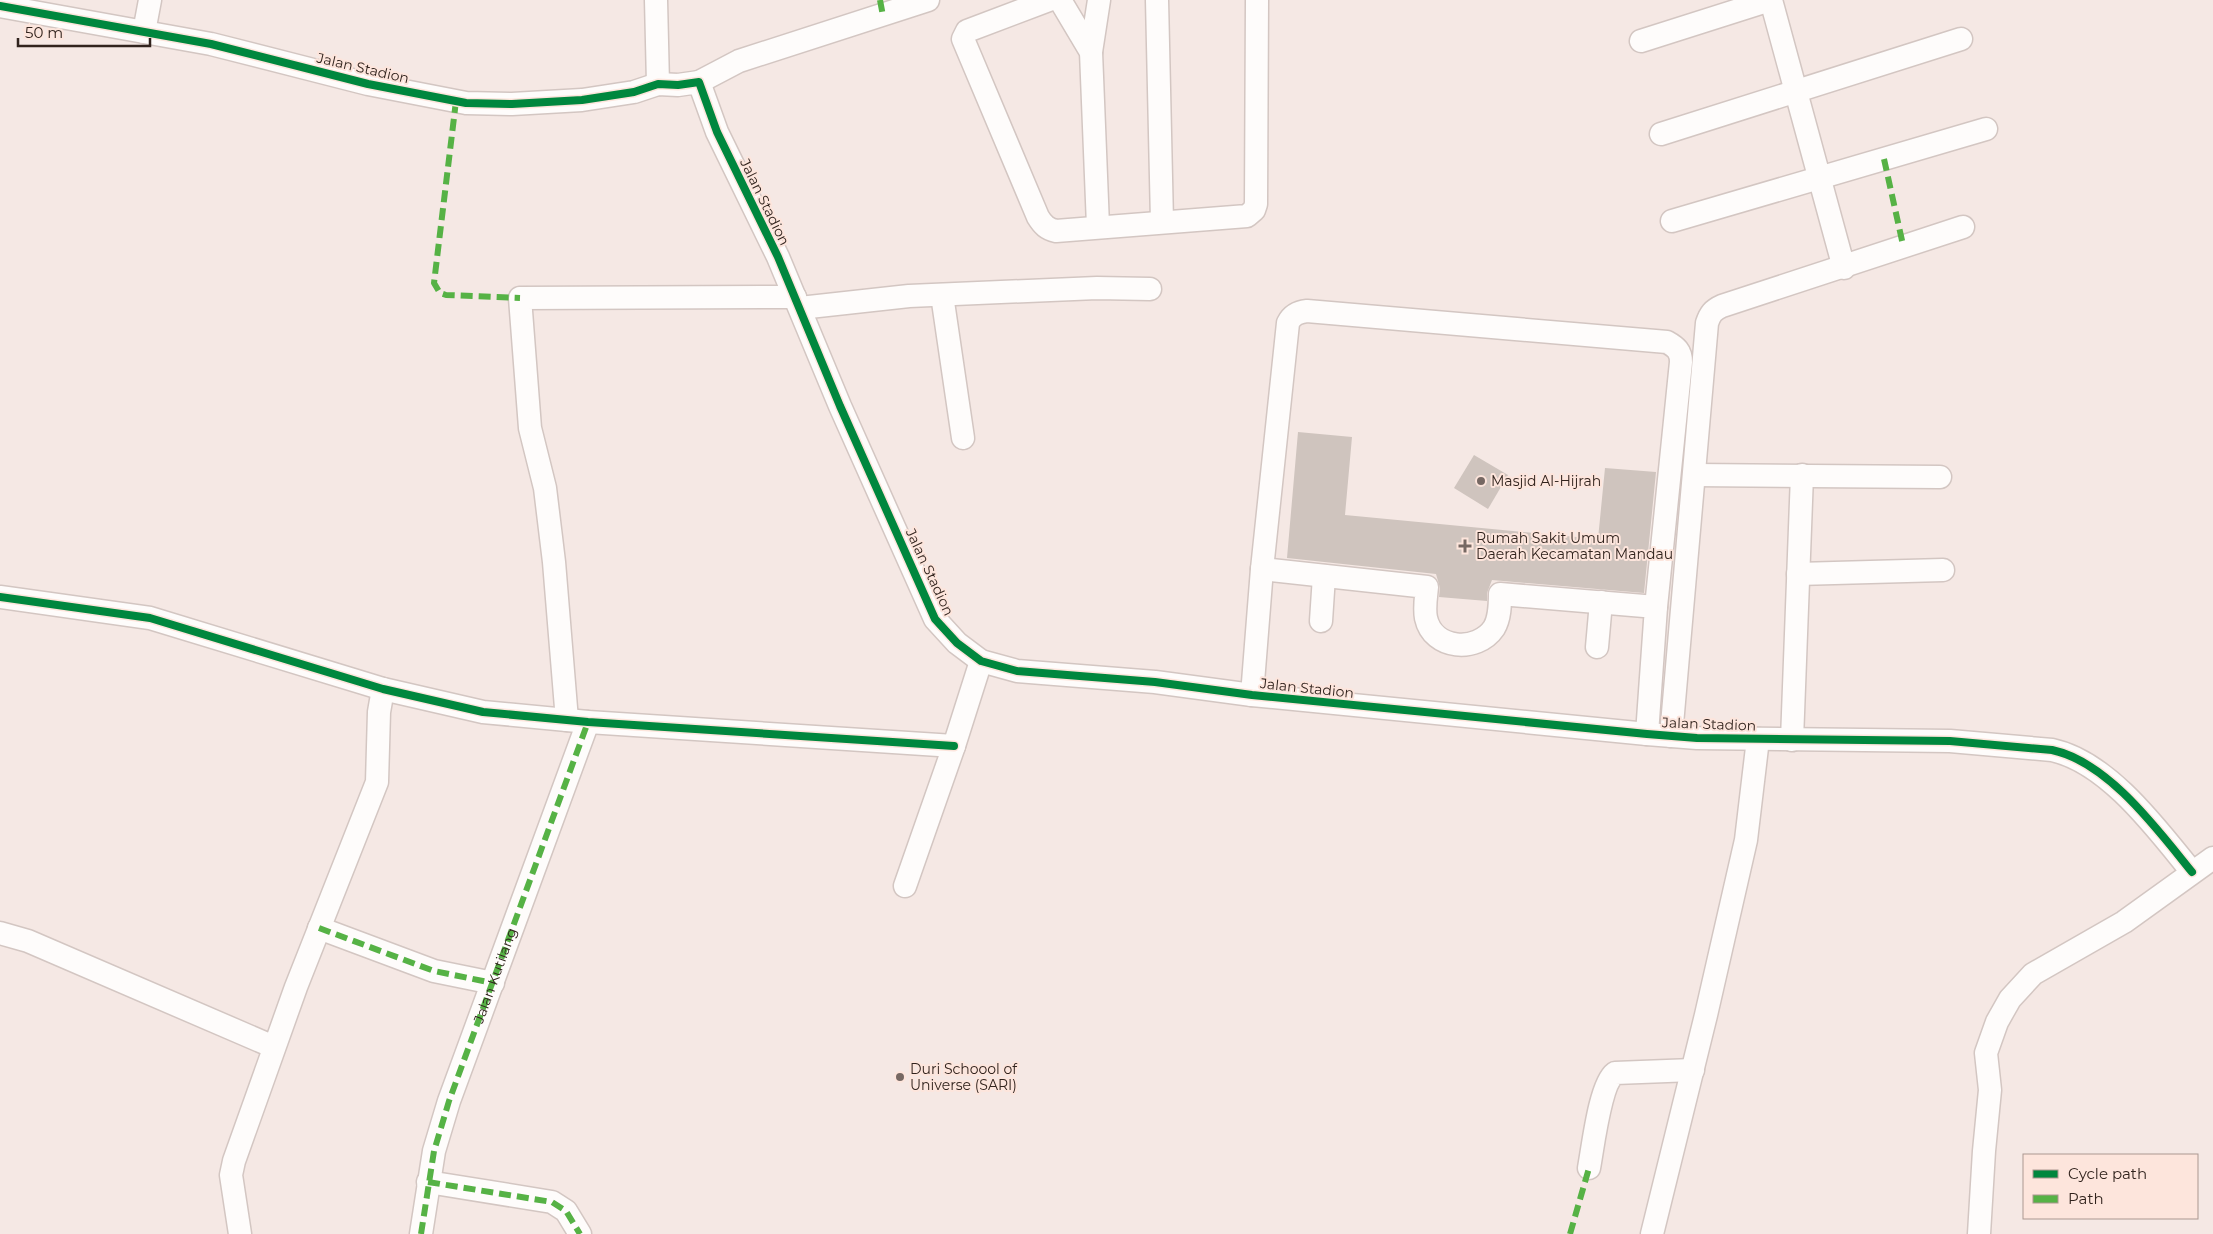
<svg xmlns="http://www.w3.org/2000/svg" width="2213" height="1234" font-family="Montserrat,sans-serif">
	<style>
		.building { fill: #cfc4be }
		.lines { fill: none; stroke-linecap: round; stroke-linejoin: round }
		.minor-casing { stroke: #d3c6c2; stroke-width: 25 }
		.minor { stroke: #fefcfb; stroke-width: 22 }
		.quiet { stroke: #56b245; stroke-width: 6; stroke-dasharray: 12 6; stroke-linecap: butt }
		.cycleway-casing { stroke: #fde5dc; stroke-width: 11 }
		.cycleway { stroke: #00873e; stroke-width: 8 }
		.poi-dot { fill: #766863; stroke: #fde5dc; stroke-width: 2 }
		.labels { text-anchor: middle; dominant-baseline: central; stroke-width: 4; stroke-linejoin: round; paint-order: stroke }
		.street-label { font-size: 14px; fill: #31231d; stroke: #fde5dc }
		.poi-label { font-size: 14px; fill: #31231d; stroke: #fde5dc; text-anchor: start }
	</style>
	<rect width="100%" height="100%" fill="#f5e8e4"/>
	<g class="building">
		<path d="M1298,432L1352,437L1345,515L1598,539L1605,468L1656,472L1644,593L1492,580L1487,593V601L1439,597L1440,588L1436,574L1287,558Z"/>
		<path d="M1474,455L1508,475L1488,509L1454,488Z"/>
	</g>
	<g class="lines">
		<g class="minor-casing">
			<g id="minor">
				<path d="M656,0L658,84"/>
				<path d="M1049,0L967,31L963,39L1038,217C1043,225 1047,229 1056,231L1247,216L1254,210L1256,204L1257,0"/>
				<path d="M1060,0L1091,52L1098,226"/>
				<path d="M1157,0L1162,222"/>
				<path d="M1771,0L1844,268"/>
				<path d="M0,6L211,44L368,84L466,103L512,104L582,100L634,92L658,84L678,85L699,82L717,132L778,257L840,406L935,619L957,643L981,661L1017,671L1155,682L1252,695L1647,734L1697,738L1950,741L2052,750C2108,762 2157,829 2192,872"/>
				<path d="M144,32L150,0"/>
				<path d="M1641,41L1770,0"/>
				<path d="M1091,52L1099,0"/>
				<path d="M699,82L739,61L928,0"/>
				<path d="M1661,134L1961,39"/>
				<path d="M1672,221L1986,129"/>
				<path d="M942,295L963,438"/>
				<path d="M800,308L909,296L1097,288L1150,289"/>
				<path d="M1694,475L1940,477"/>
				<path d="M1262,569L1288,323C1292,315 1298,312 1307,311L1667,342C1676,347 1681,351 1681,362L1656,607"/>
				<path d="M1798,574L1943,570"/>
				<path d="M0,597L150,618L383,689L483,712L588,722L954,746"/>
				<path d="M1321,621L1324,576"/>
				<path d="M1597,647L1601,602"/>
				<path d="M1252,695L1262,569L1427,587C1426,597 1424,608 1426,618C1433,650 1477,653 1494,628C1500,618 1500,605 1500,594L1656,607L1647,734"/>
				<path d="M567,720L554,562L545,488L530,428L520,298L795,297"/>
				<path d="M1671,736L1707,323C1710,314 1713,310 1722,306L1963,227"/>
				<path d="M1792,740L1802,475"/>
				<path d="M905,886L954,746L981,661"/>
				<path d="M319,928L434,971L493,983"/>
				<path d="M0,933L28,941L274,1047"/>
				<path d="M1589,1168C1593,1147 1600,1084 1615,1073L1693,1070"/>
				<path d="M428,1182L552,1202L566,1211L580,1234"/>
				<path d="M240,1234L231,1175L234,1161L296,987L377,782L379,712L383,689"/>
				<path d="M421,1234L434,1151L449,1101L588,722"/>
				<path d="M1652,1234L1706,1015L1746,840L1758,739"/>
				<path d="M1979,1234L1984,1151L1990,1090L1986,1053L1997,1022L2010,999L2033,974L2124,922L2213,858"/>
			</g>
		</g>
		<use href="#minor" class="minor"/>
		<g class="quiet">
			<path d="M880,0L883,16"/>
			<path d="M456,101L434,283L440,293L446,295L520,298"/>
			<path d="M1884,159L1903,245"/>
			<path d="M319,928L434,971L493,983"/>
			<path d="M428,1182L552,1202L566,1211L580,1234"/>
			<path id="s1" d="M421,1234L434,1151L449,1101L588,722"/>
			<path d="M1570,1234L1589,1168"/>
		</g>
		<g class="cycleway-casing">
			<g id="cycleway">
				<path d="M0,6L211,44L368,84L466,103L512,104L582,100L634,92L658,84L678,85L699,82L717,132L778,257L840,406L935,619L957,643L981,661L1017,671L1155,682L1252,695L1647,734L1697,738L1950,741L2052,750C2108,762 2157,829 2192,872"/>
				<path d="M0,597L150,618L383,689L483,712L588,722L954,746"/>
			</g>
		</g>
		<use href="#cycleway" class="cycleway"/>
	</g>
	<g class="poi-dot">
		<circle cx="1481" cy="481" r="5"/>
		<path d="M1462.5 538.5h5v5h5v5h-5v5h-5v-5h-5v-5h5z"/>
		<circle cx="900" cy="1077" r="5"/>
	</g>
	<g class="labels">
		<g class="street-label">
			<text transform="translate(363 68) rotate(13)">Jalan Stadion</text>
			<text transform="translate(765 202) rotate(64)">Jalan Stadion</text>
			<text transform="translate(930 572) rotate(65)">Jalan Stadion</text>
			<text transform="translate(1307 688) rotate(6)">Jalan Stadion</text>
			<text transform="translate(1709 724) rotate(2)">Jalan Stadion</text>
			<text stroke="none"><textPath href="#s1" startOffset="270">Jalan Kutilang</textPath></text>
		</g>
		<g class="poi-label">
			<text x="1491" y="481">Masjid Al-Hijrah</text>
			<text x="1476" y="538">Rumah Sakit Umum<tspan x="1476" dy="16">Daerah Kecamatan Mandau</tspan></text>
			<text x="910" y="1069">Duri Schoool of<tspan x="910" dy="16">Universe (SARI)</tspan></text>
		</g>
	</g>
	<rect x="2023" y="1154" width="175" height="65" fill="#fde5dc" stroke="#ab9790"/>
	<rect x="2033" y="1170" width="25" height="8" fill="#00873e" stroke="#ab9790"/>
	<text x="2068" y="1179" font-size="15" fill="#31231d">Cycle path</text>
	<rect x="2033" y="1195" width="25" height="8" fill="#56b245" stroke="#ab9790"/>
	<text x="2068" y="1204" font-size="15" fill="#31231d">Path</text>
	<path d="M18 38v8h132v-8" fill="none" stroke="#31231d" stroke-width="2.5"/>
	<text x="25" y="38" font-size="15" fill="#31231d" stroke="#fde5dc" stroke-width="4" paint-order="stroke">50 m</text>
</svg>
